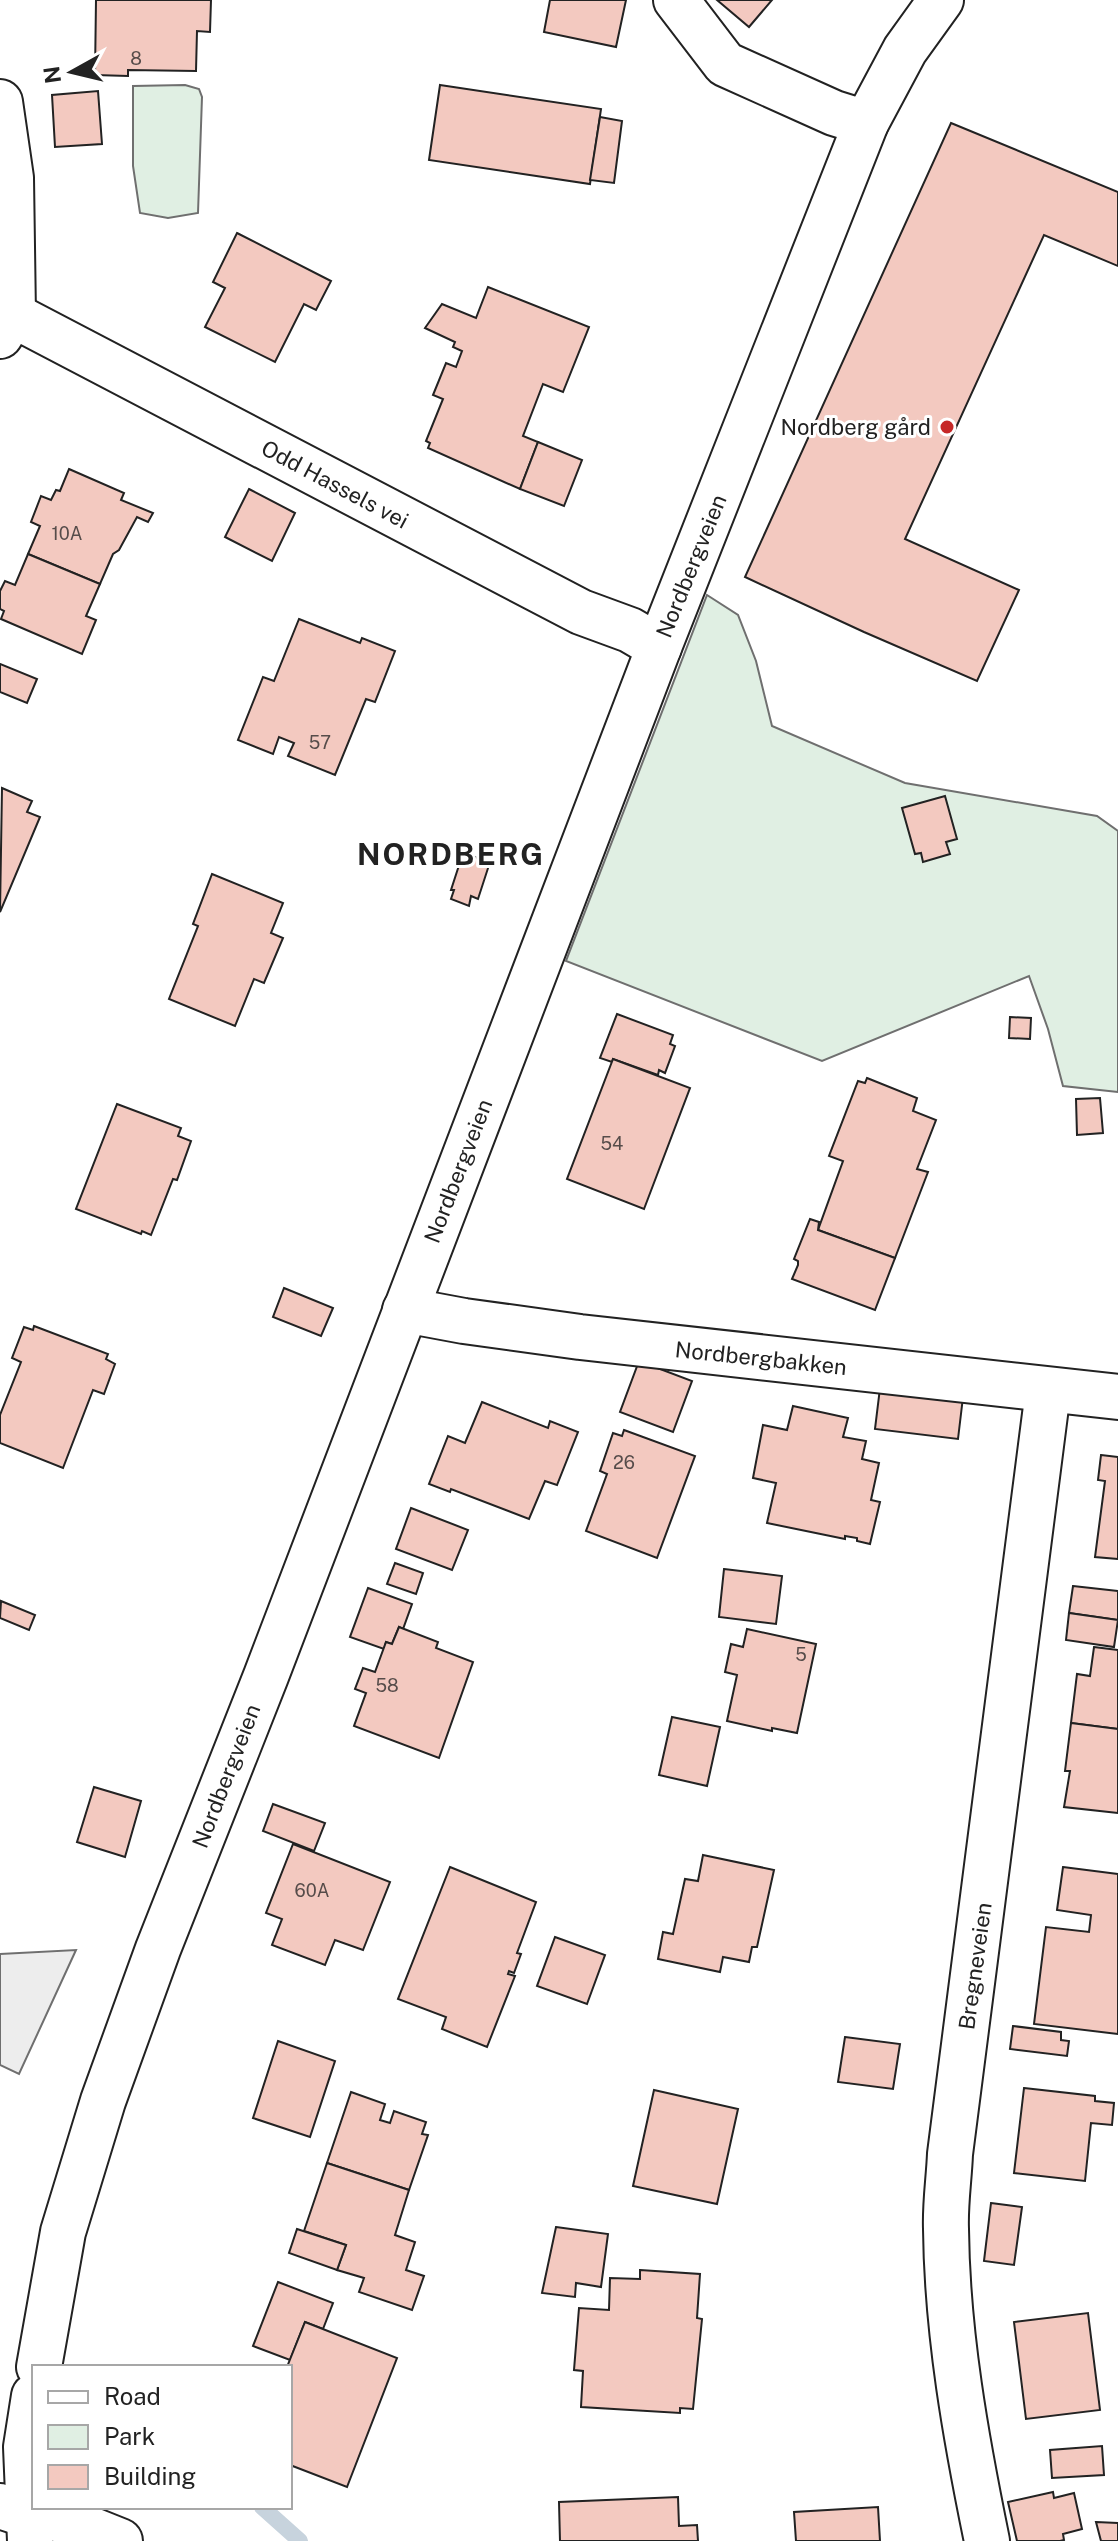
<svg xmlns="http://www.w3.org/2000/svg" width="1118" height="2541" font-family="'Public Sans',sans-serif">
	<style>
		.green { fill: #e0efe3; stroke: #6f6f6f; stroke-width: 2 }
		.parking { fill: #ededed; stroke: #6f6f6f; stroke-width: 2 }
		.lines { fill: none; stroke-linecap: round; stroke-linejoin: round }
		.stream { stroke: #c7d3dd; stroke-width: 16 }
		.building { fill: #f3c9c0; stroke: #222; stroke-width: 2 }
		.minor-casing { stroke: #222; stroke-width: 48 }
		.minor { stroke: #fff; stroke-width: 44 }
		.poi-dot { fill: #c62828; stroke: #fff; stroke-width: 3 }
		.labels { text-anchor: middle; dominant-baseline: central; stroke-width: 6; stroke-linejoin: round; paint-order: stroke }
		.number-label { font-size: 18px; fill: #564c4a }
		.poi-label { font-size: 22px; fill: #222; stroke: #fff; text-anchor: end }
		.street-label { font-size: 22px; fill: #222; stroke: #fff }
		.district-label { font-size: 30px; font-weight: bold; letter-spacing: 2px; fill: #222; stroke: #fff }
	</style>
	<rect width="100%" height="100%" fill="#fff"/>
	<g class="green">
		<path d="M185,85L199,89L202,97L198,213L168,218L140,213L133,166V86Z"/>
		<path d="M707,595L738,615L756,661L772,726L905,783L1097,816L1118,831V1092L1063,1086L1048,1029L1029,976L822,1061L566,961Z"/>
	</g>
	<path class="parking" d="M76,1950L19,2074L0,2065V1954Z"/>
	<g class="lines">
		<path class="stream" d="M262,2507L300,2541"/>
	</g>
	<g class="building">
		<path d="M96,0H211L210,32L197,31L196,71L128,70V76L95,75Z"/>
		<path d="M550,0H626L616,47L544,32Z"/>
		<path d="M717,0H772L749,27Z"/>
		<path d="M440,85L601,109L590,184L429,160Z"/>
		<path d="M98,91L102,144L55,147L52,95Z"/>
		<path d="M600,117L622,121L614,183L590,180Z"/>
		<path d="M951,123L1118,192V266L1044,235L905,539L1019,590L977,681L864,632L745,577Z"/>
		<path d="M237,233L331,281L316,310L304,304L275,362L205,327L225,288L213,282Z"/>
		<path d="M488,287L589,327L563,392L543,384L523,436L538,442L520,489L428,448L430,443L426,441L443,399L433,395L446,363L456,367L462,351L453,347L455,342L425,328L442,304L476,318Z"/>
		<path d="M538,442L582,460L564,506L520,489Z"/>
		<path d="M69,469L124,493L121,500L153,513L148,522L137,517L119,550L113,554L100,584L28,554L40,526L31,522L41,496L51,500L56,490L60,491Z"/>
		<path d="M249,489L295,513L272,561L225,537Z"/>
		<path d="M28,554L100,584L86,616L96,620L82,654L1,619L4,611L0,609V591L5,581L15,585Z"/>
		<path d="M299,619L360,643L362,638L395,651L375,702L366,699L335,775L288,756L294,743L279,737L273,754L238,740L263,677L274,681Z"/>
		<path d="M0,664L37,679L27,703L0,692Z"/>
		<path d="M2,788L32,801L27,812L40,817L0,912Z"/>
		<path d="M945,796L957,839L946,842L950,854L923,862L921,853L915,854L902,808Z"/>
		<path d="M463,853L490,862L478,899L471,896L469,906L451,899L454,890H451Z"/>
		<path d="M212,874L283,903L271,933L283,938L264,983L254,979L235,1026L169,999L198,926L193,924Z"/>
		<path d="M617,1014L673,1035L670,1044L675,1046L665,1073L659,1070L658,1075L613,1059L612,1062L600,1058Z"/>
		<path d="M1010,1017L1031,1018L1030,1039L1009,1038Z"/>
		<path d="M613,1059L690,1088L644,1209L567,1179Z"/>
		<path d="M867,1078L917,1098L913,1111L936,1120L917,1169L928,1172L895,1258L818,1230L843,1161L829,1156L858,1081L865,1083Z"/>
		<path d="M1100,1098L1103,1133L1077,1135L1076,1099Z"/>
		<path d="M117,1104L181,1128L178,1136L191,1141L177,1180L173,1179L151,1235L142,1231L141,1234L76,1209Z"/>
		<path d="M810,1219L819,1222L818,1230L895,1258L875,1310L792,1279L798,1265V1261L794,1259Z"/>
		<path d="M284,1288L333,1308L321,1336L273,1317Z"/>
		<path d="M34,1326L108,1354L106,1359L115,1364L104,1394L93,1390L63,1468L0,1443V1415L21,1362L12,1358L24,1327L33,1330Z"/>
		<path d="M639,1361L692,1381L673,1432L620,1412Z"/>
		<path d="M880,1388L963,1397L958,1439L875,1429Z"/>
		<path d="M482,1402L548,1428L550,1421L578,1432L557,1485L545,1481L529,1519L451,1489L450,1492L429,1484L448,1436L465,1443Z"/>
		<path d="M793,1406L848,1418L843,1437L866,1441L862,1459L879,1463L871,1500L880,1502L870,1544L857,1541V1538L845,1536V1539L767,1523L776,1483L753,1478L763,1425L787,1430Z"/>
		<path d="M624,1430L695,1456L657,1558L586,1531L607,1474L600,1471L613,1433L622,1436Z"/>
		<path d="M1101,1455L1118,1457V1559L1095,1557L1105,1481L1098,1480Z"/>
		<path d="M411,1508L468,1530L452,1570L396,1549Z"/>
		<path d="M395,1563L423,1573L416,1594L387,1584Z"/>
		<path d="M724,1569L782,1576L776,1624L719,1617Z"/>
		<path d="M1073,1586L1118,1591V1620L1069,1613Z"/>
		<path d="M368,1588L412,1604L403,1629L399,1627L392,1644L386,1642L384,1649L350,1637Z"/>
		<path d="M1,1601L35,1615L29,1630L0,1618Z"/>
		<path d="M1069,1613L1118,1620L1114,1647L1066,1640Z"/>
		<path d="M399,1627L438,1642L436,1648L473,1662L439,1758L354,1726L366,1693L355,1689L363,1668L375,1672L386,1642L392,1644Z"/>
		<path d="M747,1629L816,1644L797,1733L772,1728V1731L727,1721L737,1675L725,1672L731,1644L743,1647Z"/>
		<path d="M1094,1647L1118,1650V1729L1071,1723L1077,1674L1090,1676Z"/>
		<path d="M672,1717L720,1727L707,1786L659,1775Z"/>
		<path d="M1071,1723L1118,1729V1813L1064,1807L1070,1771H1065Z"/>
		<path d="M94,1787L141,1801L125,1857L77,1842Z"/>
		<path d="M273,1804L325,1823L314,1851L263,1831Z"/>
		<path d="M293,1844L390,1882L363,1950L335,1940L325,1965L272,1945L282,1919L266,1913Z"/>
		<path d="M703,1855L774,1870L757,1947H752L749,1962L723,1957L720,1972L658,1959L663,1932L673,1934L685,1879L698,1881Z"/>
		<path d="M450,1867L536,1902L517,1953L521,1954L514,1973L509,1971L508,1974L515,1976L487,2047L442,2029L446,2017L398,1999Z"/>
		<path d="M1063,1867L1118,1874V2034L1034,2024L1046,1927L1089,1932L1091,1915L1057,1910Z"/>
		<path d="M555,1937L605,1955L587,2004L537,1986Z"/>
		<path d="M1013,2026L1061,2032V2040L1069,2041L1067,2056L1010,2049Z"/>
		<path d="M845,2037L900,2044L893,2089L838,2082Z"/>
		<path d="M278,2041L335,2061L310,2137L253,2118Z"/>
		<path d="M1024,2088L1095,2096V2101L1114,2103L1112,2125L1091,2123L1085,2181L1014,2173Z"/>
		<path d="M654,2090L738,2109L717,2204L633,2186Z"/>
		<path d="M351,2092L385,2104L380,2120L390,2123L394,2111L426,2122L422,2134L428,2135L409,2190L327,2163Z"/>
		<path d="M327,2163L409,2190L395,2235L415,2242L406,2270L424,2276L412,2310L359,2292L364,2278L337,2270L346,2245L304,2231Z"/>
		<path d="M991,2203L1022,2207L1014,2265L984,2261Z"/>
		<path d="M556,2227L608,2234L601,2287L576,2283L575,2297L542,2293Z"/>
		<path d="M297,2229L346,2245L337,2270L289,2253Z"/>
		<path d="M640,2270L700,2274L697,2318L702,2319L693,2409L680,2408V2413L581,2407L583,2371L574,2370L579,2308L609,2310L610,2278L640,2279Z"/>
		<path d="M278,2282L333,2303L323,2329L305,2322L290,2360L253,2346Z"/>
		<path d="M1088,2313L1100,2410L1026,2419L1014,2322Z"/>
		<path d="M305,2322L397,2358L347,2487L290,2465V2367H287Z"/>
		<path d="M1102,2446L1104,2475L1052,2478L1050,2450Z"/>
		<path d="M1053,2492L1054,2498L1074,2493L1082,2529L1063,2534L1064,2540L1060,2541H1017L1008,2502Z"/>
		<path d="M678,2497L679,2526L697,2525L698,2541H560L559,2502Z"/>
		<path d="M878,2507L880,2541H796L794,2512Z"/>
		<path d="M1096,2522L1118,2523V2541H1101Z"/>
	</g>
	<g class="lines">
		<g class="minor-casing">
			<g id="minor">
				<path d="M676,0L725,64L834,113L866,123"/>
				<path d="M0,102L11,178L13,315L0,336"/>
				<path d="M13,315L581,612L630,630L659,647"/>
				<path d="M405,1310L464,1321L580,1337L1118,1397"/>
				<path d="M39,2367L63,2232L103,2101L158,1949L266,1676L659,647L866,123L905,50L941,0"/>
				<path d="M0,2506L27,2515L70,2521L120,2541"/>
				<path d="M30,2541L26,2447L34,2396"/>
				<path d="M987,2541C966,2439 947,2333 946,2229C945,2204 949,2179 950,2154L1048,1391"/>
			</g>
		</g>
		<use href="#minor" class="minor"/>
	</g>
	<circle class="poi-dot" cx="947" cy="427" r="8"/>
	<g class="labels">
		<g class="number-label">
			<text x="136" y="58">8</text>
			<text x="67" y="533">10A</text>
			<text x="320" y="742">57</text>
			<text x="612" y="1143">54</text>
			<text x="624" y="1462">26</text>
			<text x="801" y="1654">5</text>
			<text x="387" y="1685">58</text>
			<text x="312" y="1890">60A</text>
		</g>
		<g class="poi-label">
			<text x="931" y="427">Nordberg gård</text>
		</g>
		<g class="street-label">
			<text transform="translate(335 484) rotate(28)">Odd Hassels vei</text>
			<text transform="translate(691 566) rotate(-68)">Nordbergveien</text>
			<text transform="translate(458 1171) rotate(-69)">Nordbergveien</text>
			<text transform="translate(761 1358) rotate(6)">Nordbergbakken</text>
			<text transform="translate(226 1776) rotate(-69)">Nordbergveien</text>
			<text transform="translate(975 1966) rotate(-82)">Bregneveien</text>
		</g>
		<g class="district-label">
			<text x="451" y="854">NORDBERG</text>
		</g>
	</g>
	<rect x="32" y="2365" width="260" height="144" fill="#ffffff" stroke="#a7a7a7" stroke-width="2"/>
	<rect x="48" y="2391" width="40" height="12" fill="#ffffff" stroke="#a7a7a7" stroke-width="2"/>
	<text x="104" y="2405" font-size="24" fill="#222222">Road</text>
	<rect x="48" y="2425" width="40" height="24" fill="#e0efe3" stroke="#a7a7a7" stroke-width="2"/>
	<text x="104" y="2445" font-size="24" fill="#222222">Park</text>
	<rect x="48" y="2465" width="40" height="24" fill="#f3c9c0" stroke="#a7a7a7" stroke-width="2"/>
	<text x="104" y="2485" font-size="24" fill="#222222">Building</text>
	<g transform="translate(72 72) rotate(262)" stroke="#ffffff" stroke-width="6" paint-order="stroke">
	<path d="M0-6L14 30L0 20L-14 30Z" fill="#222222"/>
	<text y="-12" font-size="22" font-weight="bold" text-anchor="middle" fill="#222222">N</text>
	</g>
</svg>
